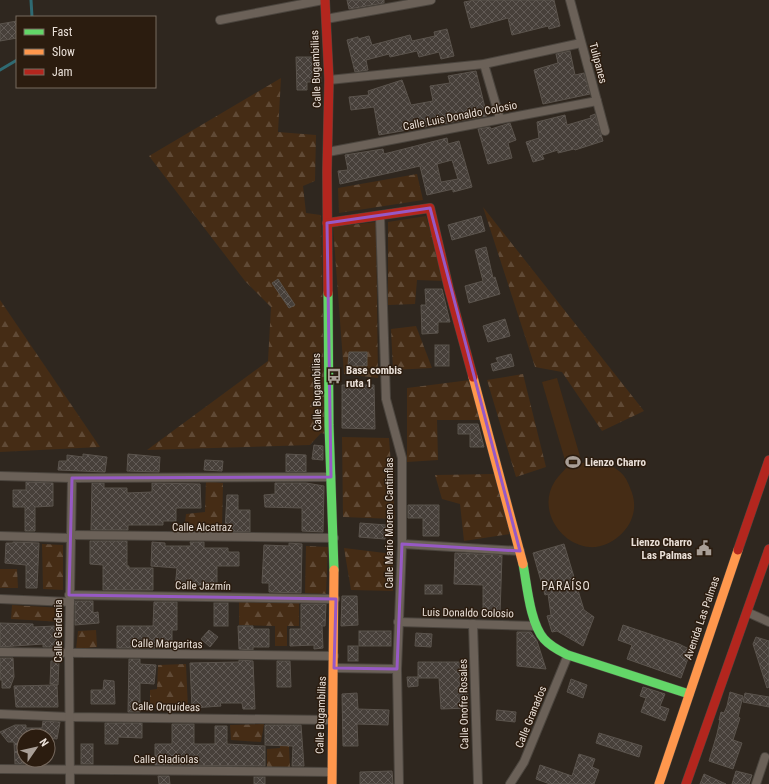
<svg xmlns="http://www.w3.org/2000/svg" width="769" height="784" font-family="'Roboto Condensed',sans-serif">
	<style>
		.grass { fill: #452c15 }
		.forest { fill: url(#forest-firs) }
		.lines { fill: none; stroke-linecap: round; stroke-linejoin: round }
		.stream { stroke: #2f6a72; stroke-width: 3 }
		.building { fill: url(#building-cross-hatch); stroke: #5b544d; fill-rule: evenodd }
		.street-casing { stroke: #4b453e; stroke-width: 10 }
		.fast-casing { stroke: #4b453e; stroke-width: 10 }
		.slow-casing { stroke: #4b453e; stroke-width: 10 }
		.jam-casing { stroke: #4b453e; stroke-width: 10 }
		.street { stroke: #6b6158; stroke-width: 8 }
		.fast { stroke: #63d668; stroke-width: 9 }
		.slow { stroke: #ff974d; stroke-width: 9 }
		.jam { stroke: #b3261e; stroke-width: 9 }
		.marked { fill: none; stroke: #9759c5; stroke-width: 3; stroke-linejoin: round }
		.labels { text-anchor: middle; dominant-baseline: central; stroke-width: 3; stroke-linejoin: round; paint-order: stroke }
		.street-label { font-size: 11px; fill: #eae0d8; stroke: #2b1c0f }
		.poi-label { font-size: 11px; font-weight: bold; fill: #eae0d8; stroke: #2b1c0f; text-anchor: start }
		.neighbourhood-label { font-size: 12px; letter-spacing: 1px; fill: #eae0d8; stroke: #2b1c0f }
	</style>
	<defs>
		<pattern id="forest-firs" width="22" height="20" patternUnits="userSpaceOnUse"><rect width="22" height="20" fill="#452c15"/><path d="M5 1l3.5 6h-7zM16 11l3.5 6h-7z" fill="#604a36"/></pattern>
		<pattern id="building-cross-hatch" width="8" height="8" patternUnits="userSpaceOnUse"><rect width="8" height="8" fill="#47403a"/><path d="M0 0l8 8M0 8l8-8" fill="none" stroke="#625b56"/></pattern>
	</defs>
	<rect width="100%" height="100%" fill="#2f271f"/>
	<path class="grass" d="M557,378L582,463C587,462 595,460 600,462C611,464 624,472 628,483C632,492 635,499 634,509C632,530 610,549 589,547C559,544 537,508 555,481C558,476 563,472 567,467L542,382Z"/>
	<g class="forest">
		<path d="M281,78L278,132L316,135L315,181L303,186L306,213L321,215L325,434L321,433L310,445L147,450L268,361L271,307L245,281L149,156Z"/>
		<path d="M417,174L423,200L339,213L338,188Z"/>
		<path d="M483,207L644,411L602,431L562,372L535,367Z"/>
		<path d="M426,216L445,281L417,280L415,304L388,305V222Z"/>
		<path d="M376,222L378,378L344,374L333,227Z"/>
		<path d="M0,300L100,447L0,452Z"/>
		<path d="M416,326L432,368L393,370L391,329Z"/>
		<path d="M523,374L546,467L516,477L487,380Z"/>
		<path d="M470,380L482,420H437L438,460L407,462V388Z"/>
		<path d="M342,437L389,438L395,519L343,517Z"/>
		<path d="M494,474L510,534L464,541L460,504L442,499L435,475Z"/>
		<path d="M206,481L223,483L222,530L184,531L186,514L205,512Z"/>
		<path d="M42,544L63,545V590L43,589Z"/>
		<path d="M306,546L328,547L326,594L305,593Z"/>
		<path d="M344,548L393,554V591L351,590Z"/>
		<path d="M0,569H17L18,588H0Z"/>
		<path d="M239,602H299V626H287V646H275V626L239,625Z"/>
		<path d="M12,605L62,608V622L11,619Z"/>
		<path d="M96,630L97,647L76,649L78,631Z"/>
		<path d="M186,664L188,709L150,708V690L157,689L158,665Z"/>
		<path d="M264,724L261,742L231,740L230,725Z"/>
		<path d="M281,725L288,726L290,768H267V749L280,748Z"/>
	</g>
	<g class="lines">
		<g class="stream">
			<path d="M31,0L32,17"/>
			<path d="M0,70L17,60"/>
		</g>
	</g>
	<g class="building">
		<path d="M347,0H384V3L349,9Z"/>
		<path d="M475,0H554L560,26L549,29L548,26L512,35L508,18L471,28L464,2Z"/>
		<path d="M17,21V38L0,41V24Z"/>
		<path d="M447,29L454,56L441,59L439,52L419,57L417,51L390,57L389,54L366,60L368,70L355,72L347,40L358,37V39L369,36L372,45L410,35L412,41L435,36L434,32Z"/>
		<path d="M570,51L575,75L584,73L590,94L543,104L534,70L558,63L556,54Z"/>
		<path d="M296,57H319L321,82H307V90H297Z"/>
		<path d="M476,71L487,116L379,135L374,107L351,110L349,97L369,95L368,91L402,80L411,105L433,101L430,86L450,83L448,76Z"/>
		<path d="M595,114L603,141L575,150L574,149L558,153V150L542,155L544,159L533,162L526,142L539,138L537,122L565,115L567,125L591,118L590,116Z"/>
		<path d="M510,123L516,140L508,143L512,158L488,164L478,129L490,127L491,129Z"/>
		<path d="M447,138L448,144L459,141L472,187L453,192V189L427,195L420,166L340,184L338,171L348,170L345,155L383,149L384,154ZM452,160L458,179L441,182L437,164Z"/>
		<path d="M481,216L485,231L452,240L448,225Z"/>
		<path d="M486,247L493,278L495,277L500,294L469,303L465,286L483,281L475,250Z"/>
		<path d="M278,279L295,305L289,308L272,283Z"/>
		<path d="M425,289H442L450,322H438V333L422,334L421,305H426Z"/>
		<path d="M505,319L510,336L488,342L483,326Z"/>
		<rect x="435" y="345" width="14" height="21"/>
		<path d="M349,352H367V366H348Z"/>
		<path d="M511,354L514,366L493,371L491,364L498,362L496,358Z"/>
		<path d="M342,385H374L375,429L342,428Z"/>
		<path d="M458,424H478L484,447H470V434H458Z"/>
		<path d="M314,445L323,446V460L312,459Z"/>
		<path d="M83,454L107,457L105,472L58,470L59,461H67V455L83,457Z"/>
		<path d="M128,454L160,457L159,472L127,471Z"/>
		<path d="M286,454L306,455V472H286Z"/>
		<path d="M205,460L223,461L222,471L204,470Z"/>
		<path d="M26,482L53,483V506L35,507V531H25V507H13V490H26Z"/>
		<path d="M92,483H104V488H127V493L152,492V483L200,484L201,508H176V521H163V525H128V530H91Z"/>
		<path d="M275,483H306L324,486L323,532L302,531V508L265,507L264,495L275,494Z"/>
		<path d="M227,495H238V510H250V532L225,531Z"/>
		<path d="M408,505H439V536H423V518H408Z"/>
		<path d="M360,523L386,525L385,539L359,537Z"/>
		<path d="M90,541H127V566H129V568H153V590H103V565L90,564Z"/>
		<path d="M13,542L39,543L37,588H26V565L5,563L6,543H13Z"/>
		<path d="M152,542L165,543V546H191L190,542H204V548H228V552H239V566H217V585H188L187,589L175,588L177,568L151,566Z"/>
		<path d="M289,543L302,544L301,593L269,592V583H262L264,545L289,546Z"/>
		<path d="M564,544L584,610L594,617L583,646L557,631L552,632L547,616L551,615L548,594L545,595L533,553Z"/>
		<path d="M455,553L502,555L500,614H483V585L454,584Z"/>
		<rect x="425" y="585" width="17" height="9"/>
		<path d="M342,596H357L358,625L341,626Z"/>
		<path d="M75,601H93V613L98,612L99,623L75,625Z"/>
		<path d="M154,602H177V630H172V645H166L165,648H117V626H153Z"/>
		<rect x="214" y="603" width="14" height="23"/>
		<path d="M301,604H326L325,626H322L323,648L314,649V645L290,646V629H301Z"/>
		<path d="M0,623L33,624V627L56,626L57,647H43V644L0,647Z"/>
		<path d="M623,625L679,644L691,650L681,678L627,659L632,645L618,640Z"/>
		<path d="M238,626H253V629H269V647H253V650L239,649Z"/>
		<path d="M209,630L218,637L210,647L201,639Z"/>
		<rect x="359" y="631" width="32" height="15"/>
		<path d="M517,632H531L537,641L546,669L517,666Z"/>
		<path d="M416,633L432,634L431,647L415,646Z"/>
		<path d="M756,637L769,641V687L767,688L753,644Z"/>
		<rect x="348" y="646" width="10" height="15"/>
		<path d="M0,658H13L14,677L10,688H2V680H0Z"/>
		<path d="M129,659H140V664L156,665L154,684L140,683V712H128Z"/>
		<path d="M239,660L253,661L255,709H243L242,703H220L221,706L192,708L190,663L239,662Z"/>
		<path d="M51,661H59L58,685L50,684Z"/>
		<path d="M277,661H290L291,687H277Z"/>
		<path d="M418,662H467L468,708L441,709L439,678H418Z"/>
		<path d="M407,677H418V686L408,687Z"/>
		<path d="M571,679L587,685L583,698L567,692Z"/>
		<path d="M104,680L114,681L115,704H91V690H103Z"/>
		<path d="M57,685L58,707H16L14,686Z"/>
		<path d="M643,687L665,694L660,706L669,709L665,721L641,712L646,698L640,696Z"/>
		<path d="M730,692L743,696L738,717L740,718L733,740L742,743L733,769L709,761L717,734L720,720H719L721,712L724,713L727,706Z"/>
		<path d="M357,693L358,709L389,710L388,725L357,724L358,746H343L342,694Z"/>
		<path d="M745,693L769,697V707L743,702Z"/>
		<path d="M497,710L516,712L515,722L496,720Z"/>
		<path d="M43,721L60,722L57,739L48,738V736H24V764H15L14,742H8L0,732L15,725H26V728H42Z"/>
		<path d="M105,723H142V738L118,737V744H105Z"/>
		<path d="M172,724H194V744H215V726H227V744L265,746V766L155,765V744H172Z"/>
		<path d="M265,725H301L304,766H292L293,746L265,745Z"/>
		<path d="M599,733L642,746L639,757L596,743Z"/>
		<rect x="81" y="744" width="12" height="20"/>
		<path d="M579,754L595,759L592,767L599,770L594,784H550L536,779L540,765L572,776Z"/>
		<path d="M392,771L393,784H360V772Z"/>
		<path d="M736,771L752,775L749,784H732Z"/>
		<path d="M704,774L726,784H700Z"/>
		<path d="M158,776H169L170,784H159Z"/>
		<rect x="254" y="777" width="11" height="7"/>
	</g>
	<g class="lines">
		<g class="street-casing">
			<g id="street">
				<path d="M570,0L605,131"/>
				<path d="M326,19L431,0"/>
				<path d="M220,20L323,0"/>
				<path d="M484,64L500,119"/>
				<path d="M329,80L484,64L581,43"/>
				<path d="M328,152L597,101"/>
				<path d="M380,216L386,399L402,458V544L397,669L399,784"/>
				<path d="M0,476L72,478L331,477"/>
				<path d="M71,535L334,538"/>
				<path d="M0,536L71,538"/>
				<path d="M402,544L520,551"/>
				<path d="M69,595L335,599"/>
				<path d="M0,599L70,602"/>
				<path d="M747,612L769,622"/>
				<path d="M398,622L536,626"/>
				<path d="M473,624L478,784"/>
				<path d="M0,652L334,656"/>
				<path d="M334,668L397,669"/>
				<path d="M0,714L70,717L332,720"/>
				<path d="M0,769L332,772"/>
				<path d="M70,784L69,654L72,478"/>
				<path d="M510,784L524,762L568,655"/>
				<path d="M756,784L765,757"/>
			</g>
		</g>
		<g class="fast-casing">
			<g id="fast">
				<path d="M328,293L329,425L334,570"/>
				<path d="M523,564C527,585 530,623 544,639C551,647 560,651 568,655L689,694"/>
			</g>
		</g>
		<g class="slow-casing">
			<g id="slow">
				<path d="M473,377L523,564"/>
				<path d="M332,784L334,570"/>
				<path d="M659,784L738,550"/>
			</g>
		</g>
		<g class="jam-casing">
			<g id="jam">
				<path d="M325,0L329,80L327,171L328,293"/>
				<path d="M327,223L430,208L449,289L473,377"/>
				<path d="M738,550L769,460"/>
				<path d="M686,784L769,549"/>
			</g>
		</g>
		<use href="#street" class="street"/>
		<use href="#fast" class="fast"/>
		<use href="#slow" class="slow"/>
		<use href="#jam" class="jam"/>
	</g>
	<path class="marked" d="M430,208L520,551L402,544L397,669L334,668L336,599L69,595L72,478L331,477L327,223Z"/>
	<defs>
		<g id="bus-bare" transform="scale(1.2)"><path d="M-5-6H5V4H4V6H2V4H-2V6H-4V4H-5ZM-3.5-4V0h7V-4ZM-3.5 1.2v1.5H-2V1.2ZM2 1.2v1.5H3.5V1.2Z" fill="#a99f97" stroke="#2b1c0f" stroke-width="2.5" paint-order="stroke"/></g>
		<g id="stadium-bare" transform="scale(1.2)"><path d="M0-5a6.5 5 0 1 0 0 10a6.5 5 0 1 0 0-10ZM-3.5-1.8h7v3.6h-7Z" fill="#a99f97" stroke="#2b1c0f" stroke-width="2.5" paint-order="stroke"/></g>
		<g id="civic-bare" transform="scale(1.2)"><path d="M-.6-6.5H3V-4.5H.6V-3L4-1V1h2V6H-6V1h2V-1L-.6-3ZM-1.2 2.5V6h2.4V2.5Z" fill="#a99f97" stroke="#2b1c0f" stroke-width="2.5" paint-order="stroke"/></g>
	</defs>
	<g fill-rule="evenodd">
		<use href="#bus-bare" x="334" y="376"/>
		<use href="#stadium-bare" x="573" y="462"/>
		<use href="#civic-bare" x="704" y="548"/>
	</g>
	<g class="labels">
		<g class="street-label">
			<text transform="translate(598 63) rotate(75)">Tulipanes</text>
			<text transform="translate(316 69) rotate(-92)">Calle Bugambilias</text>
			<text transform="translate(460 116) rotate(-11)">Calle Luis Donaldo Colosio</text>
			<text transform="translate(317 392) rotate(-91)">Calle Bugambilias</text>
			<text transform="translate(389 523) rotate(-90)">Calle Mario Moreno Cantinflas</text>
			<text x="202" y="527">Calle Alcatraz</text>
			<text transform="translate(203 586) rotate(1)">Calle Jazmín</text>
			<text transform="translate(468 613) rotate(1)">Luis Donaldo Colosio</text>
			<text transform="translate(702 618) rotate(-71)">Avenida Las Palmas</text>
			<text transform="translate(58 631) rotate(-90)">Calle Gardenia</text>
			<text transform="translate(167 644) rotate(1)">Calle Margaritas</text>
			<text transform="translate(464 704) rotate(-91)">Calle Onofre Rosales</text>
			<text transform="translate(166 707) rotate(1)">Calle Orquídeas</text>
			<text transform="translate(321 715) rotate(-88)">Calle Bugambilias</text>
			<text transform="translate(531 717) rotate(-68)">Calle Granados</text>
			<text x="166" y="759">Calle Gladiolas</text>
		</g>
		<g class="poi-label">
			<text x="346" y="370">Base combis<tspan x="346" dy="13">ruta 1</tspan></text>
			<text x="585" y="462">Lienzo Charro</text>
			<text x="692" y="542" text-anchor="end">Lienzo Charro<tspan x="692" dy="13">Las Palmas</tspan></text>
		</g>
		<g class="neighbourhood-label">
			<text x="566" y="586">PARAÍSO</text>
		</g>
	</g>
	<rect x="16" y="16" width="140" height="72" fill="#2b1c0f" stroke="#776a5f"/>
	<rect x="24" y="29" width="20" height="6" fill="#63d668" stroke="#776a5f"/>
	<text x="52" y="36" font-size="12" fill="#eae0d8">Fast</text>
	<rect x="24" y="49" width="20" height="6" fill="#ff974d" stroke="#776a5f"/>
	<text x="52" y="56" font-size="12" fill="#eae0d8">Slow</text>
	<rect x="24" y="69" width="20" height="6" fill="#b3261e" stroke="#776a5f"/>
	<text x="52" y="76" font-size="12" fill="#eae0d8">Jam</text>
	<g transform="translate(36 748) rotate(56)"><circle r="19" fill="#2b1c0f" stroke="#776a5f"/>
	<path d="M0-3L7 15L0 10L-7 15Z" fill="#a99f97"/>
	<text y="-6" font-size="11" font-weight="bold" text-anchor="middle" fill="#eae0d8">N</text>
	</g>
</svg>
